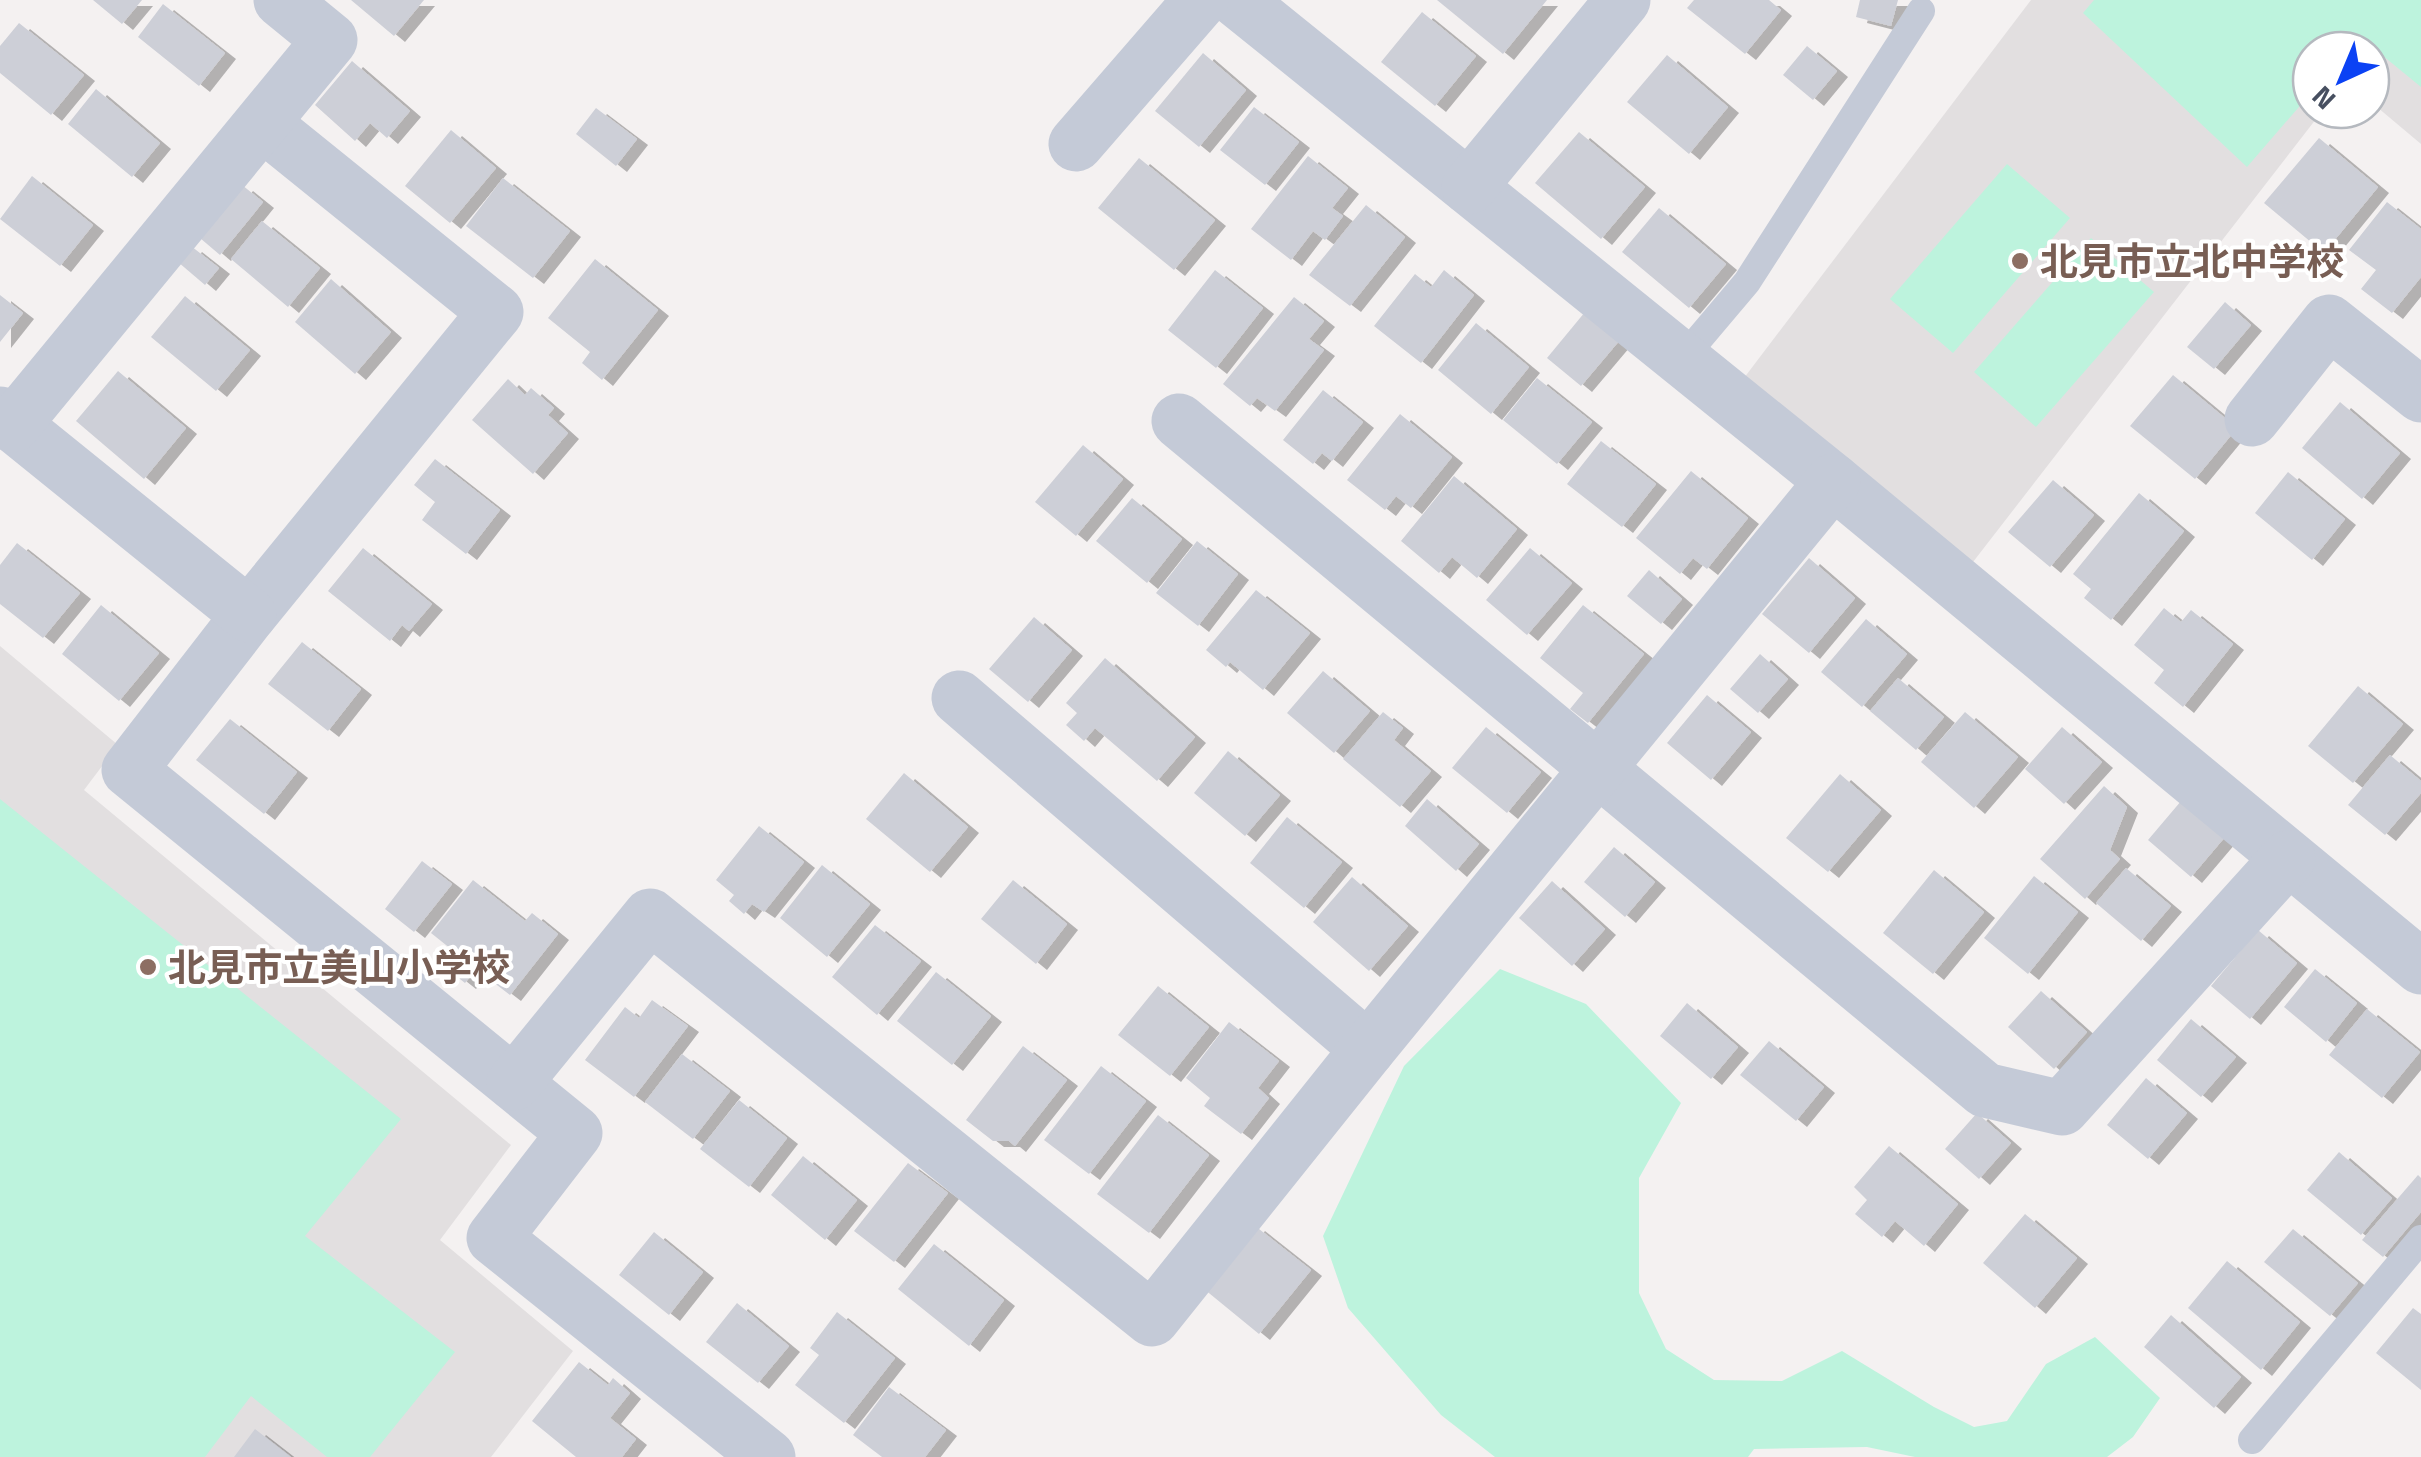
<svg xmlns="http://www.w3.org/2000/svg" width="2421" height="1457" font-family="'Titillium Web','Noto Sans JP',sans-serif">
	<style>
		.education { fill: #e2dfe0 }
		.green { fill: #bdf3dd }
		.building { fill: #cdcfd7; filter: url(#shadow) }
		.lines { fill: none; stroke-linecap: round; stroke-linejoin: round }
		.lane { stroke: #c4cad7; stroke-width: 28 }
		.street { stroke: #c4cad7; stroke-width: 55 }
		.education-dot { fill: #8d6e63; stroke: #fff; stroke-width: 4 }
		.labels { text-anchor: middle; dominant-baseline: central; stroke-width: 8; stroke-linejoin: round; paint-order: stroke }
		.education-label { font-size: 38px; font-weight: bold; fill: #785e54; stroke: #fff; text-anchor: start }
	</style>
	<defs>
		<filter id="shadow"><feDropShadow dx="11" dy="6" stdDeviation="0" flood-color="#0004"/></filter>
	</defs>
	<rect width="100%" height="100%" fill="#f4f1f1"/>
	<g class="education">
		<path d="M2031,0H2421V144L2371,102V50H2311V110H2323L1973,562L1744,378Z"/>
		<path d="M0,646L118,745L84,790L511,1145L440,1240L573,1351L491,1457H0Z"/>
	</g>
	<g class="green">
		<path d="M2094,0H2421V87L2360,37L2348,50H2311V93L2247,167L2083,13Z"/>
		<path d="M2007,164L2070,218L1953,353L1890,299Z"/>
		<path d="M2091,238L2154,292L2036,427L1974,372Z"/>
		<path d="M0,799L401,1119L305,1236L455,1352L370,1457H327L251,1396L205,1457H0Z"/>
		<path d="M1500,969L1586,1004L1681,1103L1639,1178V1293L1666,1349L1714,1380L1782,1381L1842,1351L1934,1407L1974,1427L2007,1421L2046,1364L2095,1337L2160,1398L2133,1437L2107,1457H1915L1867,1447L1754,1449L1748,1457H1495L1441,1415L1348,1308L1323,1236L1404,1066Z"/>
	</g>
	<g class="building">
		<path d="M93,0H142L122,24Z"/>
		<path d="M351,0H424L394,36Z"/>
		<path d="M1437,0H1547L1503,54Z"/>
		<path d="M1694,0H1769L1781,10L1745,54L1687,8Z"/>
		<path d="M1860,0H1898L1891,26L1856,17Z"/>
		<path d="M163,4L225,53L199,86L138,37Z"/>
		<path d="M1422,12L1476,56L1435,106L1381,62Z"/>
		<path d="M19,23L84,75L51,115L0,73V46Z"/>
		<path d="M1807,46L1837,71L1813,100L1783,75Z"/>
		<path d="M1203,53L1246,90L1199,147L1155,111Z"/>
		<path d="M1667,55L1728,107L1689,154L1627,102Z"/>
		<path d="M352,61L410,111L387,138L370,123L355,141L315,105Z"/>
		<path d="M96,89L160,143L132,177L68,124Z"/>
		<path d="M1254,107L1299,142L1265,185L1220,150Z"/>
		<path d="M596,108L637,139L616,166L576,134Z"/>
		<path d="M451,130L496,168L450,223L405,186Z"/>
		<path d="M1579,132L1645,187L1601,239L1535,183Z"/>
		<path d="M2319,138L2378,187L2324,253L2264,203Z"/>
		<path d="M1308,156L1348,188L1332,208L1343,216L1325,240L1313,231L1291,260L1251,229Z"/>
		<path d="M1139,158L1215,220L1174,270L1098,208Z"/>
		<path d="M32,176L93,225L60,266L0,219Z"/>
		<path d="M503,178L570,231L533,278L466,226Z"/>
		<path d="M242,185L263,202L220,255L200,238Z"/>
		<path d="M2387,202L2421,229V277L2392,313L2361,289L2376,270L2349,250Z"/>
		<path d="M1366,205L1405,237L1350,306L1309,275Z"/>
		<path d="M1659,208L1726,264L1689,308L1622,252Z"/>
		<path d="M262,221L320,268L288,307L231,259Z"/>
		<path d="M191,246L219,268L205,285L178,262Z"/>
		<path d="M595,259L658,310L602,380L582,363L590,352L548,318Z"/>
		<path d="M1215,270L1263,308L1216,368L1168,330Z"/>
		<path d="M1444,270L1474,295L1421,363L1374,326L1415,274L1431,287Z"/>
		<path d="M331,279L391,332L355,374L295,322Z"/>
		<path d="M0,295L23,313L0,342Z"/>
		<path d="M185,296L250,350L216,391L151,337Z"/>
		<path d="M1294,297L1324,321L1309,339L1324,350L1275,411L1257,398L1250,406L1223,384Z"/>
		<path d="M2225,302L2251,325L2214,369L2187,347Z"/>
		<path d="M1585,312L1619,341L1581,386L1547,358Z"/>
		<path d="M1476,323L1529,367L1491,414L1438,370Z"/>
		<path d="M118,371L186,428L144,479L76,421Z"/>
		<path d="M2173,375L2237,428L2195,479L2130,426Z"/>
		<path d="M1537,378L1592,422L1557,464L1503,420Z"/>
		<path d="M508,379L525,395L531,388L554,408L548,415L568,433L533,474L472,420Z"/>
		<path d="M1323,390L1363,422L1332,461L1322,453L1313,464L1283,440Z"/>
		<path d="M2340,402L2400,453L2362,499L2302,448Z"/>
		<path d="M1400,414L1452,457L1411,508L1396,496L1385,510L1347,480Z"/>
		<path d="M1601,441L1656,484L1622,527L1567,484Z"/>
		<path d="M1083,445L1123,479L1076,536L1035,502Z"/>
		<path d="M435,459L500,510L466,554L422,520L435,502L414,485Z"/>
		<path d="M1691,471L1748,518L1707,569L1693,558L1680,574L1636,538Z"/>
		<path d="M2288,472L2345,519L2312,560L2255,513Z"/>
		<path d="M1454,476L1517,529L1477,578L1452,557L1439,573L1401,541Z"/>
		<path d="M2053,480L2094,515L2050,567L2008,532Z"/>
		<path d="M2139,493L2184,531L2111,620L2084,598L2091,589L2073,574Z"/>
		<path d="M1132,498L1182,539L1147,583L1096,541Z"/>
		<path d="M1197,541L1238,574L1198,626L1156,593Z"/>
		<path d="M17,543L80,593L43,638L0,604V565Z"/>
		<path d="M363,548L432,604L409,631L402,625L390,641L328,591Z"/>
		<path d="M1530,548L1572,583L1527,635L1486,600Z"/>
		<path d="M1809,558L1855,598L1809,653L1762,614Z"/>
		<path d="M1649,570L1682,599L1661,624L1627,596Z"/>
		<path d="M1256,590L1310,633L1263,690L1230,662L1226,667L1206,650Z"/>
		<path d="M101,605L159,653L119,701L62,654Z"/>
		<path d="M1583,605L1644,654L1588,723L1570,709L1583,693L1540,658Z"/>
		<path d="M2164,608L2181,622L2191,610L2233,644L2183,707L2154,683L2164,670L2134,645Z"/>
		<path d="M1034,617L1072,650L1028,702L989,669Z"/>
		<path d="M1866,619L1907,654L1862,707L1821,672Z"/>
		<path d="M302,642L361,689L328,731L268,684Z"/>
		<path d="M1760,654L1788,679L1758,713L1730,689Z"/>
		<path d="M1105,658L1195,737L1157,781L1095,728L1084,741L1066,725L1077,713L1066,703Z"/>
		<path d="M1323,671L1370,711L1334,753L1287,713Z"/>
		<path d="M1898,678L1944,717L1916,750L1870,711Z"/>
		<path d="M2358,686L2403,724L2353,783L2308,746Z"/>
		<path d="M1707,695L1751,732L1711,780L1667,743Z"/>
		<path d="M1383,712L1403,728L1394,740L1431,771L1400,807L1343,759Z"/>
		<path d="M1965,712L2018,757L1974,808L1921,762Z"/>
		<path d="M230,719L297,772L264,814L196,760Z"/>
		<path d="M1486,727L1541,772L1507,813L1452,768Z"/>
		<path d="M2062,727L2102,762L2064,804L2025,769Z"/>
		<path d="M1228,751L1280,795L1245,836L1194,793Z"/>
		<path d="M2390,755L2421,781V793L2385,835L2348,805Z"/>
		<path d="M904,773L968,827L930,872L866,819Z"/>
		<path d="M1840,774L1881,810L1828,872L1786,838Z"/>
		<path d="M2104,786L2127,807L2110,850L2120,859L2085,899L2040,859Z"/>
		<path d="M2187,794L2230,831L2191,877L2148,840Z"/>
		<path d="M1427,799L1479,844L1456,871L1405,826Z"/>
		<path d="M1287,817L1342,862L1304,908L1250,863Z"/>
		<path d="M759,826L804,862L764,912L752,904L744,914L729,901L734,895L716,880Z"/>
		<path d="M1614,847L1655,882L1625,917L1584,882Z"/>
		<path d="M422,861L452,884L414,932L385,909Z"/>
		<path d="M822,865L870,904L827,957L780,918Z"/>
		<path d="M2126,868L2171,906L2141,941L2096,903Z"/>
		<path d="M1934,870L1984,912L1933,974L1883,933Z"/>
		<path d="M2034,876L2078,912L2028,974L1984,938Z"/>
		<path d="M1352,877L1408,926L1369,971L1313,922Z"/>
		<path d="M473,880L525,921L532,913L558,934L510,995L476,969L465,983L441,964L451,949L431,933Z"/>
		<path d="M1013,880L1067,924L1036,964L981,919Z"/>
		<path d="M1552,881L1605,929L1572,966L1519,918Z"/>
		<path d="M875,925L921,961L877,1015L832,977Z"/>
		<path d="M2258,930L2297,963L2250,1019L2211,986Z"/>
		<path d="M2315,969L2357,1003L2326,1042L2284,1007Z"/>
		<path d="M936,972L991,1016L952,1065L897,1021Z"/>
		<path d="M1158,986L1209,1027L1170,1076L1118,1035Z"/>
		<path d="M2041,991L2087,1032L2054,1069L2008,1027Z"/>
		<path d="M652,1000L688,1026L634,1097L585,1060L625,1007L639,1018Z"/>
		<path d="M1687,1003L1738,1047L1711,1079L1660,1036Z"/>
		<path d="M2367,1009L2420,1052L2382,1098L2329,1055Z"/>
		<path d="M2191,1019L2236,1057L2201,1097L2157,1060Z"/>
		<path d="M1229,1022L1279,1061L1258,1088L1269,1098L1241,1134L1204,1106L1210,1098L1186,1078Z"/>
		<path d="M1769,1041L1824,1087L1796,1121L1740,1075Z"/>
		<path d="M1023,1046L1067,1080L1015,1146L1009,1141H993L966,1120Z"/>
		<path d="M682,1054L730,1091L693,1139L645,1102Z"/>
		<path d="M1101,1066L1146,1101L1089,1174L1044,1140Z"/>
		<path d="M2146,1078L2187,1113L2148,1159L2107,1125Z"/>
		<path d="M739,1100L787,1138L749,1187L700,1149Z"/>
		<path d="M1977,1113L2011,1143L1979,1179L1945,1149Z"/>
		<path d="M1158,1115L1209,1155L1149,1233L1097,1194Z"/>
		<path d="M1889,1146L1958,1204L1924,1246L1895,1221L1882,1237L1855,1214L1867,1200L1854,1187Z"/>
		<path d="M2339,1152L2392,1198L2361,1235L2307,1190Z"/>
		<path d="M803,1156L857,1200L825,1240L771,1195Z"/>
		<path d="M908,1163L948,1193L894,1262L854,1231Z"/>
		<path d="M2418,1175L2421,1178V1212L2383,1257L2362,1240Z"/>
		<path d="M2025,1214L2077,1258L2035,1308L1983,1263Z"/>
		<path d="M1254,1225L1311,1270L1259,1334L1204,1289Z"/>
		<path d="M2293,1229L2358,1283L2330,1316L2264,1262Z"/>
		<path d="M654,1232L703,1272L669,1315L619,1275Z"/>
		<path d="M934,1244L1004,1300L969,1346L898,1289Z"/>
		<path d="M2227,1261L2300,1322L2261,1370L2188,1308Z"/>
		<path d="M737,1303L789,1346L758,1383L706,1342Z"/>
		<path d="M2413,1308L2421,1314V1390L2376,1353Z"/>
		<path d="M837,1312L895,1358L844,1423L795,1385L819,1355L810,1348Z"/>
		<path d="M2171,1315L2241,1377L2214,1408L2144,1347Z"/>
		<path d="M579,1362L608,1385L613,1378L630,1393L610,1418L636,1439L622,1457H576L532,1421Z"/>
		<path d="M889,1387L946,1430L925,1457H882L853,1435Z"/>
		<path d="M255,1429L291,1457H234Z"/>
	</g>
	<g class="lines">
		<g class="lane">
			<path d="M1682,359L1747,282L1921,11"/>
			<path d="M2252,1440L2421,1239"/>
		</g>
		<g class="street">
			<path d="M1237,0L1833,481L2421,967"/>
			<path d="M263,124L496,312L249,615L129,770L575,1133L494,1238L768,1457"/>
			<path d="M1076,144L1201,0"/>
			<path d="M1469,187L1623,0"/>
			<path d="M0,414L249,615"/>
			<path d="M2252,419L2329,322L2421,395"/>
			<path d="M1179,421L1985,1090L2062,1108L2288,858"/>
			<path d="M13,425L330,40L281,0"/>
			<path d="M959,698L1368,1049"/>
			<path d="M514,1083L650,916L1152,1319L1368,1049L1833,481"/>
		</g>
	</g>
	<g class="education-dot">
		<circle cx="2020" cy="261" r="10"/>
		<circle cx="148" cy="967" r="10"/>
	</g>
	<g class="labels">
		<g class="education-label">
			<text x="2040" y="261">北見市立北中学校</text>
			<text x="168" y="967">北見市立美山小学校</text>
		</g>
	</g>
	<g transform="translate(2341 80) rotate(224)"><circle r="48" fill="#ffffff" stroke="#b5b9bf" stroke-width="2.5"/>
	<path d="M0-8L18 38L0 25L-18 38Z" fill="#0b42f4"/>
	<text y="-15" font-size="28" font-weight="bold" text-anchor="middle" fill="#474f60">N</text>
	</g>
</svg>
